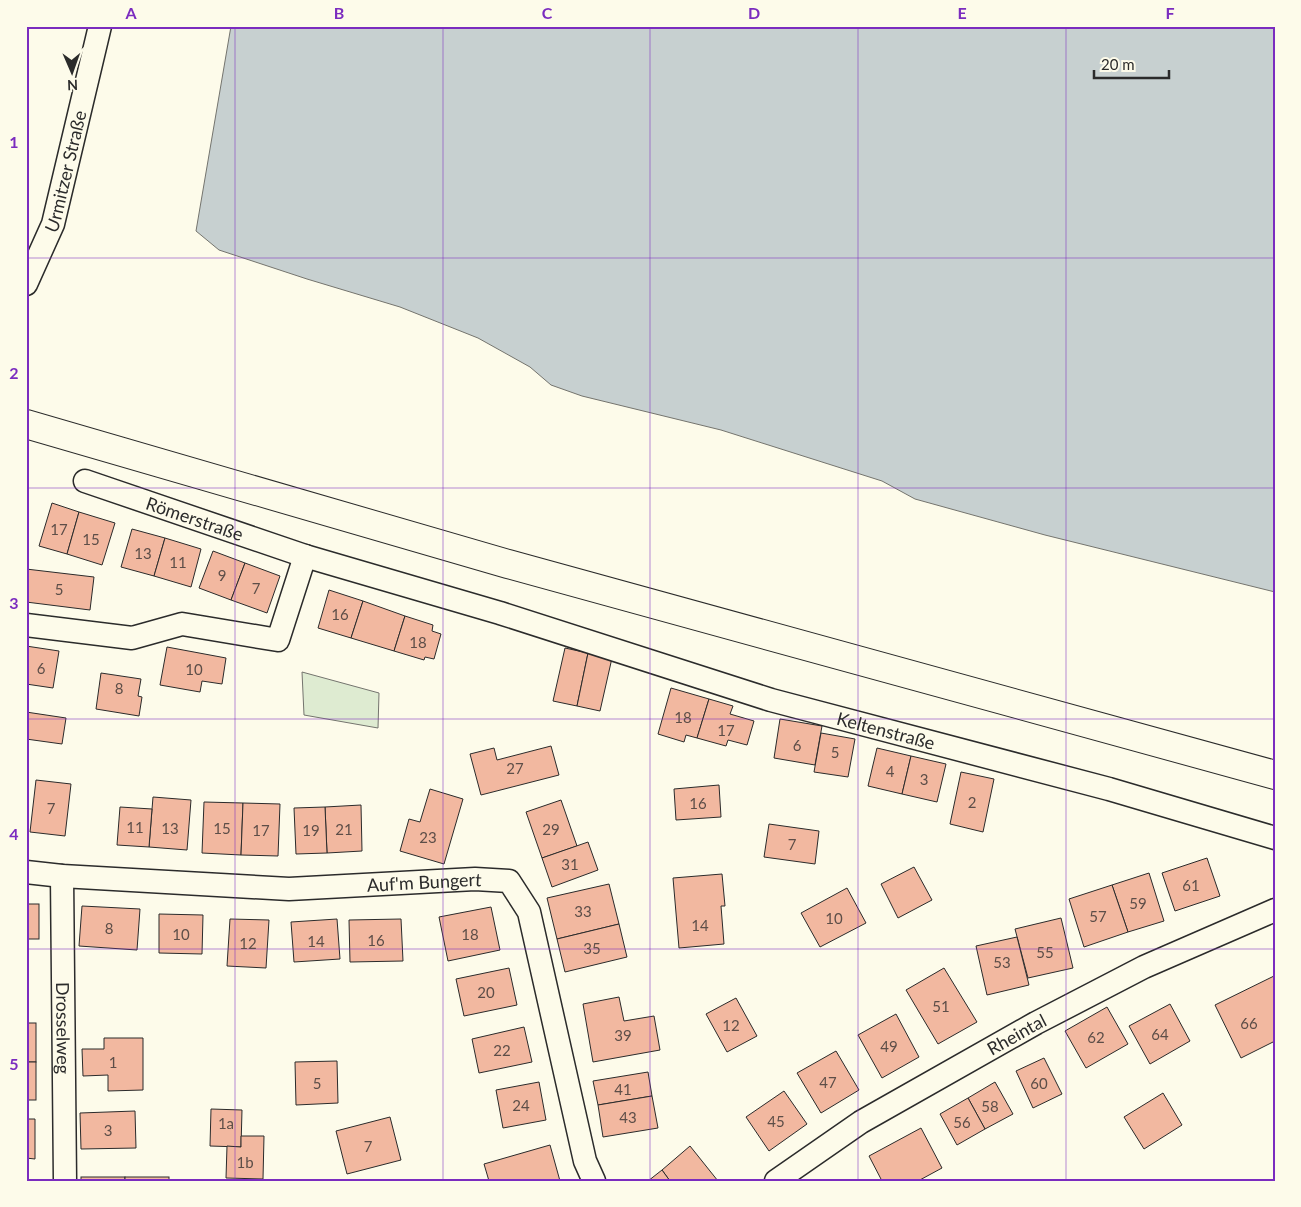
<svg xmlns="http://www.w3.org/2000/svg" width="1301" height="1207" font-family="Lato,sans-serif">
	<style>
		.green { fill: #deebd1; stroke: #74746e }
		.water { fill: #c7d0d0; stroke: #74746e }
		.building { fill: #f2b8a0; stroke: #2b2b2b }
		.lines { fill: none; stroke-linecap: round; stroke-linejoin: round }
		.minor-casing { stroke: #2b2b2b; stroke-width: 25 }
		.tertiary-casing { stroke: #2b2b2b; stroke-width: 30 }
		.minor { stroke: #fdfbea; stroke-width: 22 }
		.tertiary { stroke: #fdfbea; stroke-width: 28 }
		.grid { fill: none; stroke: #7b2cbf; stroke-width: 1; stroke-opacity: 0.55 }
		.labels { text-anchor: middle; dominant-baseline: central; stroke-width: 4; stroke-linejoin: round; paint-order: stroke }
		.number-label { font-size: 15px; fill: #5d4e48 }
		.street-label { font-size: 18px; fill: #2b2b2b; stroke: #fdfbea }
		.neatline { fill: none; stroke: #7b2cbf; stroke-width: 2 }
		.grid-label { font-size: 16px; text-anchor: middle; font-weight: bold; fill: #7b2cbf }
	</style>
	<rect width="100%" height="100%" fill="#fdfbea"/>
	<path class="green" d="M302,672L379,693L378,728L304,715Z"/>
	<path class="water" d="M231,26H1275V592L1045,535L915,499L882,481L721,430L582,396L551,385L530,367L478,338L400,307L307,279L219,250L196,231Z"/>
	<g class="building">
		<path d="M52,503L79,512L67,554L39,546Z"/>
		<path d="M79,512L115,523L102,565L67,554Z"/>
		<path d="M132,529L165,538L154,576L121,567Z"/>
		<path d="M165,538L201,549L191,587L154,576Z"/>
		<path d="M213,551L245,563L231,600L199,588Z"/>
		<path d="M245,563L280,576L267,613L231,600Z"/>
		<path d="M26,569L94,577L90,610L26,602Z"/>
		<path d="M329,590L363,601L351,638L318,628Z"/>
		<path d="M363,601L405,616L394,651L351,638Z"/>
		<path d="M405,616L433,625L432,631L441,634L434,659L425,657L424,660L394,651Z"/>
		<path d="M26,646L59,651L53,688L26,684Z"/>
		<path d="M167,647L226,658L222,684L202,681L200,692L160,685Z"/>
		<path d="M565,648L588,653L577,706L553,701Z"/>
		<path d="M588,653L612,658L600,711L577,706Z"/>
		<path d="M101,673L141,679L138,696L142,697L139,716L96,709Z"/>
		<path d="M671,688L709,699L697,738L686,735L684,742L658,734Z"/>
		<path d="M709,699L733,706L730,714L754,721L747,745L728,740L726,746L697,738Z"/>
		<path d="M26,712L66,718L62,744L26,739Z"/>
		<path d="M780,719L822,726L815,765L774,758Z"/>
		<path d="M821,733L855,739L848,777L814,772Z"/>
		<path d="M551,746L559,775L481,795L470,754L494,748L497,760Z"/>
		<path d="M877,748L911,756L902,794L868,786Z"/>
		<path d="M911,756L946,764L937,802L902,794Z"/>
		<path d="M961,772L994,779L983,832L950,824Z"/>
		<path d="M36,780L71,784L65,836L30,832Z"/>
		<path d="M719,785L721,817L676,820L674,789Z"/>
		<path d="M430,789L463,799L444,864L400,851L409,819L420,822Z"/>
		<path d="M153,797L191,800L187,850L149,847Z"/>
		<path d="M561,800L577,846L542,858L526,812Z"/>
		<path d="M204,802L243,803L241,855L202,853Z"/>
		<path d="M243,803L280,804L278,856L241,855Z"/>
		<path d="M361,805L362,851L327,853L325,807Z"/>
		<path d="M120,807L152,809L149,847L117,845Z"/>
		<path d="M325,807L327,853L296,854L294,808Z"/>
		<path d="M769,824L819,831L815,864L764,857Z"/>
		<path d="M588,842L598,870L552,887L542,858Z"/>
		<path d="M1207,858L1220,896L1175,911L1162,873Z"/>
		<path d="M914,867L932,900L898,918L881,884Z"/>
		<path d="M1149,873L1164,921L1128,932L1112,885Z"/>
		<path d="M722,874L725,906H721L724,944L679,948L673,878Z"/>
		<path d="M609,884L619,924L557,939L547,898Z"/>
		<path d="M1112,885L1128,932L1084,947L1069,899Z"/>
		<path d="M847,888L866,923L820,947L801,913Z"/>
		<rect x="26" y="904" width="13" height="35"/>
		<path d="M82,906L140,909L137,950L79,946Z"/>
		<path d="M491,907L500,950L448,961L439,917Z"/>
		<path d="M159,914L203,915L202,954L159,953Z"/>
		<path d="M1061,918L1073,968L1028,978L1015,929Z"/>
		<path d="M230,919L269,920L266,968L227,966Z"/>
		<path d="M337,919L340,959L294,962L291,922Z"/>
		<path d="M401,919L403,961L350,962L349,920Z"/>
		<path d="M619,924L627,957L565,972L557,939Z"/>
		<path d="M1017,937L1029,985L987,995L976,946Z"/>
		<path d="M509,968L517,1005L464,1016L456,979Z"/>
		<path d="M944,968L977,1022L938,1044L906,990Z"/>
		<path d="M1274,976L1275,1041L1241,1058L1215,1005Z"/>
		<path d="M619,997L624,1021L654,1016L660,1050L593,1062L583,1004Z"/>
		<path d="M736,998L757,1036L727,1052L706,1014Z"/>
		<path d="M1170,1004L1190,1041L1150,1064L1129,1026Z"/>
		<path d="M1107,1007L1128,1044L1086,1068L1065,1031Z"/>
		<path d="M896,1014L919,1057L882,1078L858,1035Z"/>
		<rect x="26" y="1023" width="10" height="39"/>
		<path d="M524,1027L532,1062L479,1073L472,1039Z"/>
		<path d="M104,1038H143V1090L108,1091V1075L83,1076L82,1049H104Z"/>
		<path d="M836,1051L859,1090L821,1113L797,1073Z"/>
		<path d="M1044,1058L1062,1094L1033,1108L1016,1071Z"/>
		<path d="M337,1061L338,1103L296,1105L295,1062Z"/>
		<rect x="26" y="1062" width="10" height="38"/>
		<path d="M648,1072L652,1096L598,1105L593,1081Z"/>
		<path d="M539,1082L546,1120L503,1128L496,1090Z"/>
		<path d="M995,1082L1013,1114L985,1129L968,1098Z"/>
		<path d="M784,1091L807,1124L769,1151L746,1117Z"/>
		<path d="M1163,1093L1182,1125L1144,1149L1124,1117Z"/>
		<path d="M652,1096L658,1128L603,1137L598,1105Z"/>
		<path d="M968,1098L985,1129L957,1145L940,1114Z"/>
		<path d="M211,1109L242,1110L241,1147L210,1146Z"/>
		<path d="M135,1111L136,1148L81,1149L80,1113Z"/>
		<path d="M390,1117L401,1160L347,1174L336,1131Z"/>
		<path d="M26,1119H35V1159L26,1158Z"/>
		<path d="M921,1128L942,1168L918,1181H882L869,1156Z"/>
		<path d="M241,1136H264L263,1179L226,1178L227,1146L241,1147Z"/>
		<path d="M550,1145L560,1181H489L484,1164Z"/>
		<path d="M690,1146L718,1181H670L662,1170Z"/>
		<path d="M662,1170L670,1181H648Z"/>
		<rect x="81" y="1177" width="44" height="4"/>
		<rect x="125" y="1177" width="44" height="4"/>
	</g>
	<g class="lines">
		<g class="minor-casing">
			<g id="minor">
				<path id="s1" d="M26,284L53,224L100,26"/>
				<path id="s2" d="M85,481L305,556L500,613L771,700L1109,789L1275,838"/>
				<path d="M26,625L132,638L182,624L278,640L305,556"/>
				<path id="s3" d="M26,872L62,876L289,889L475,879L509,881L529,912L585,1161L594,1181"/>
				<path id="s4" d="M62,876L65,1181"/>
				<path id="s5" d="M776,1181L861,1122L1036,1023L1144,967L1275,910"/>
			</g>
		</g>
		<g class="tertiary-casing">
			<path id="tertiary" d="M26,424L508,564L1275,775"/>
		</g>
		<use href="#minor" class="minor"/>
		<use href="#tertiary" class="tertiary"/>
	</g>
	<path class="grid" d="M235,26V1181M443,26V1181M650,26V1181M858,26V1181M1066,26V1181M26,258H1275M26,488H1275M26,719H1275M26,949H1275"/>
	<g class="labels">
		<g class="number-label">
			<text x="59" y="529">17</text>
			<text x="91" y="539">15</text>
			<text x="143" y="553">13</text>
			<text x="178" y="562">11</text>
			<text x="222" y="575">9</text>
			<text x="256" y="588">7</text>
			<text x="59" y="589">5</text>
			<text x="340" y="614">16</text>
			<text x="418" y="642">18</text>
			<text x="41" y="668">6</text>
			<text x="194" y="669">10</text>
			<text x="119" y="688">8</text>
			<text x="683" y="717">18</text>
			<text x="726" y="730">17</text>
			<text x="797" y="745">6</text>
			<text x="835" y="752">5</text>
			<text x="515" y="768">27</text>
			<text x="890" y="771">4</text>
			<text x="924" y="779">3</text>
			<text x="972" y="802">2</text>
			<text x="698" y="803">16</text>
			<text x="51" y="808">7</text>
			<text x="135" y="827">11</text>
			<text x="170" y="828">13</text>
			<text x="222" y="828">15</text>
			<text x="344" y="829">21</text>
			<text x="551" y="829">29</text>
			<text x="261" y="830">17</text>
			<text x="311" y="830">19</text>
			<text x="428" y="837">23</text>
			<text x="792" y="844">7</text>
			<text x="570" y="864">31</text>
			<text x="1191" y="885">61</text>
			<text x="1138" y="903">59</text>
			<text x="583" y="911">33</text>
			<text x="1098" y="916">57</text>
			<text x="834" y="918">10</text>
			<text x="700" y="925">14</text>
			<text x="109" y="928">8</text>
			<text x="181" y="934">10</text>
			<text x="470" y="934">18</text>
			<text x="376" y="940">16</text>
			<text x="316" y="941">14</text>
			<text x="248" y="943">12</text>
			<text x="592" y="948">35</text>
			<text x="1045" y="952">55</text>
			<text x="1002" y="962">53</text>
			<text x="486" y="992">20</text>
			<text x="941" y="1006">51</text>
			<text x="1249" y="1023">66</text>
			<text x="731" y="1025">12</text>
			<text x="1160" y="1034">64</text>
			<text x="623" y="1035">39</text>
			<text x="1096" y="1037">62</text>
			<text x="889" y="1046">49</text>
			<text x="502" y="1050">22</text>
			<text x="113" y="1062">1</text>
			<text x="828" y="1082">47</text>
			<text x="317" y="1083">5</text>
			<text x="1039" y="1083">60</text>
			<text x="623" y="1089">41</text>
			<text x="521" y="1105">24</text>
			<text x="990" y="1106">58</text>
			<text x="628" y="1117">43</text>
			<text x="776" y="1121">45</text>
			<text x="962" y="1122">56</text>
			<text x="226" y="1123">1a</text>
			<text x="108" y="1130">3</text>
			<text x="368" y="1146">7</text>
			<text x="245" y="1162">1b</text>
		</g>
		<g class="street-label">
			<text stroke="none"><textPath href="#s1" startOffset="120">Urmitzer Straße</textPath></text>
			<text stroke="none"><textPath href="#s2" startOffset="116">Römerstraße</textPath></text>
			<text stroke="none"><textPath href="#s2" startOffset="839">Keltenstraße</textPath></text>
			<text stroke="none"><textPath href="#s3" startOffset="399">Auf'm Bungert</textPath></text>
			<text stroke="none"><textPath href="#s4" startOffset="152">Drosselweg</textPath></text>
			<text stroke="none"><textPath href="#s5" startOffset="282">Rheintal</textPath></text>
		</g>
	</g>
	<rect width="1301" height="1207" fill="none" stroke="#fdfbea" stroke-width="55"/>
	<g transform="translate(72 72) rotate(178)" stroke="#fdfbea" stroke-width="4" paint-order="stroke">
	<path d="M0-4L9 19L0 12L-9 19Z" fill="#2b2b2b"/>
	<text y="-8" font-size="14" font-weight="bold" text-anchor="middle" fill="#2b2b2b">N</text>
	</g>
	<path d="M1094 70v8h75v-8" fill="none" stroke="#2b2b2b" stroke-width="2.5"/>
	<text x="1101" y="70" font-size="15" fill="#2b2b2b" stroke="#fdfbea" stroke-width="4" paint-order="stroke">20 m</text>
	<rect x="28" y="28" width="1246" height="1152" class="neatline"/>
	<g class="grid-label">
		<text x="131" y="19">A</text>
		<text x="339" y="19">B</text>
		<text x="547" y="19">C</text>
		<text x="754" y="19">D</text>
		<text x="962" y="19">E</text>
		<text x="1170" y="19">F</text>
		<text x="14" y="148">1</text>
		<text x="14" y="379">2</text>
		<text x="14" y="609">3</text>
		<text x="14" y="840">4</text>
		<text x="14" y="1070">5</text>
	</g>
</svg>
